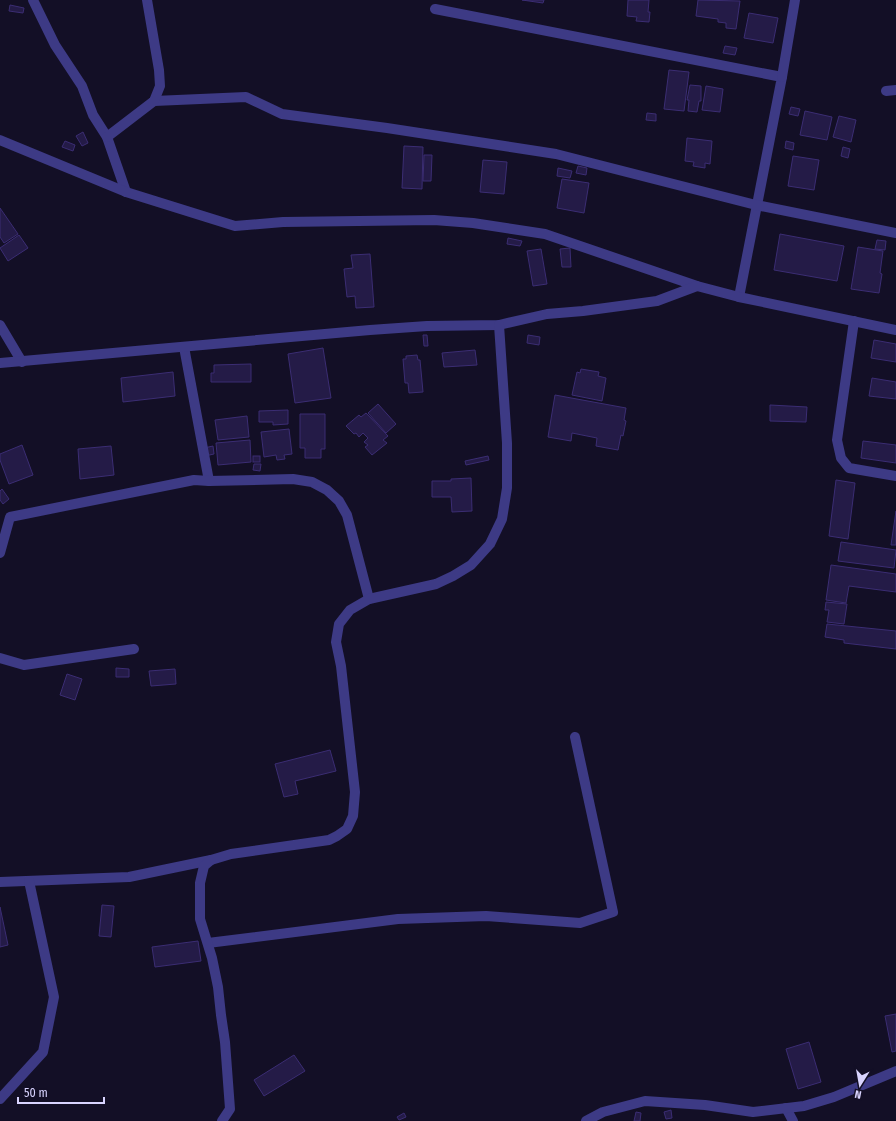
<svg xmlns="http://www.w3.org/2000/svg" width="896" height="1121" font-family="'Fira Sans Condensed',sans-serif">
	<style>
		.building { fill: #241b47; stroke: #3b2d73 }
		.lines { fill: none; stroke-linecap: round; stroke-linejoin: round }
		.minor { stroke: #3d3a85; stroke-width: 10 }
	</style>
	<rect width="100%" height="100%" fill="#130f26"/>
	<g class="building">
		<path d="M522,0H544L543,3Z"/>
		<path d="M628,0H649L648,12H650L649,22L636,21L637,17L627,16Z"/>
		<path d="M698,0L740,1L736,29L726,28V23L718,22V19L696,16Z"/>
		<path d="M10,5L24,8L23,13L9,11Z"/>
		<path d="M749,13L778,18L773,43L744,38Z"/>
		<path d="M725,46L737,48L735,55L723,53Z"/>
		<path d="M669,70L689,72L684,111L664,109Z"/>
		<path d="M690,85L701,86V101H699L697,112L688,111L689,100H687Z"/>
		<path d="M706,86L723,89L720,112L702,110Z"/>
		<path d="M791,107L800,109L798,116L789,114Z"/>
		<path d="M805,111L832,117L827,140L800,135Z"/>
		<path d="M647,113L656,114V121L646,120Z"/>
		<path d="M839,116L856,120L851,142L833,137Z"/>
		<path d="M83,132L88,143L82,146L76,136Z"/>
		<path d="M687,138L712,141L710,164L705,163V168L693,166L694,162L685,161Z"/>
		<path d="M65,141L75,145L73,151L62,147Z"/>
		<path d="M786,141L794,143L793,150L785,148Z"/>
		<path d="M404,146L423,147L422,189L402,188Z"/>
		<path d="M843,147L850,149L848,158L841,156Z"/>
		<path d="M424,155H432L431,181H423Z"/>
		<path d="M793,156L819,160L814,190L788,186Z"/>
		<path d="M483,160L507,162L504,194L480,192Z"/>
		<path d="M578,166L587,168L586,175L576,173Z"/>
		<path d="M558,168L572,171L570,178L557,176Z"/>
		<path d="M562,179L589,183L584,213L557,208Z"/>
		<path d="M0,208L18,234L4,243L0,237Z"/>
		<path d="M780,234L844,246L837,281L774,270Z"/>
		<path d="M19,235L28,248L8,261L0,248Z"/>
		<path d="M508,238L522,241L520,246L507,244Z"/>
		<path d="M877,240L886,241L885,250L875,249Z"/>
		<path d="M858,247L883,251L880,273L882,274L879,293L851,289Z"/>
		<path d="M570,248L571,267H562L560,249Z"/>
		<path d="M541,249L547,284L533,286L527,251Z"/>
		<path d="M370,254L374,307L356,308L355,296L347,297L344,269L353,268L351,255Z"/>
		<path d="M423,335H427L428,346H424Z"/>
		<path d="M528,335L540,337L539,345L527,343Z"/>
		<path d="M874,340L896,344V362L871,358Z"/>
		<path d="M323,348L331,398L295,403L288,354Z"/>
		<path d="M475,350L477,365L444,367L442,353Z"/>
		<path d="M417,355L418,360H420L423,392L409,393L408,383H405L403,359H406V356Z"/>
		<path d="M251,364V382H211V373H214V365Z"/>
		<path d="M581,369L599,372L598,376L606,378L602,401L572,395L577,372L580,373Z"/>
		<path d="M173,372L175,396L123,402L121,378Z"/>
		<path d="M872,378L896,382V399L869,396Z"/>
		<path d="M555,395L626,408L624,420L626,421L623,436L621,435L618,450L596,446L597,438L572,433L571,441L548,437Z"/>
		<path d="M378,404L396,424L386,433L368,413Z"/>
		<path d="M770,405L807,407L806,422L770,421Z"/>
		<path d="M288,410V424L273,425V422H259V411Z"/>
		<path d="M366,413L388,436L383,440L387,443L372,455L365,447L368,445L364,442L368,438L363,433L359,437L356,433L354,434L346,426L359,415L361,417Z"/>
		<path d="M300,414H325V449H321V458H305V448H300Z"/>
		<path d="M247,416L249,437L218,440L215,420Z"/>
		<path d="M289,429L292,454L284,455L285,459L277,460L276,455L264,457L261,432Z"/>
		<path d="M250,440L251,462L218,465L216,443Z"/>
		<path d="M863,441L896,445V463L861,458Z"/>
		<path d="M22,445L33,475L9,484L0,460V454Z"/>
		<path d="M111,446L114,475L80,479L78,449Z"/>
		<path d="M213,446L214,454L205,456L204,448Z"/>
		<rect x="253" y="456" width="7" height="6"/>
		<path d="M488,456L489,460L466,465L465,461Z"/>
		<path d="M254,464H261L260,471L253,470Z"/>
		<path d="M471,478L472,511L452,512L451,497H432V481H451V479Z"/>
		<path d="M836,480L855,483L848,539L829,536Z"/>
		<path d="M2,489L9,499L3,504L0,500V491Z"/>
		<path d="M896,511V545H891Z"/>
		<path d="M841,542L896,550L894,568L838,561Z"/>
		<path d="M831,565L896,574V592L849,586L846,603L826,600Z"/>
		<path d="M826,602L847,604L844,624L827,622L829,610H825Z"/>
		<path d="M827,624L896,631V649L844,643V640L825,637Z"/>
		<path d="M116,668L129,669V677H116Z"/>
		<path d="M175,669L176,684L151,686L149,671Z"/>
		<path d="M67,674L82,679L75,700L60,695Z"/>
		<path d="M330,750L336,771L295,781L298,794L284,797L275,764Z"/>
		<path d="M102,905L114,906L111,937L99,936Z"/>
		<path d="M0,907L8,945L0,947Z"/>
		<path d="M198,941L201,961L155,967L152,947Z"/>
		<path d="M896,1014V1051L892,1052L885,1016Z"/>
		<path d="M809,1042L821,1082L798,1089L786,1049Z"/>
		<path d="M294,1055L305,1071L264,1096L254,1080Z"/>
		<path d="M671,1110L672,1118L666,1119L664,1112Z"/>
		<path d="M636,1112L641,1113L640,1121H634Z"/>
		<path d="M404,1113L406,1117L399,1120L397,1117Z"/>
	</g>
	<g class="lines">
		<g class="minor">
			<path d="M33,0L55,45L82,86L93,115L107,137L126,192"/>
			<path d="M435,9L782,77L739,297"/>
			<path d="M782,77L795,0"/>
			<path d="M886,91L896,90"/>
			<path d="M154,101L246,97L282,114L387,128L556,154L756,205L896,233"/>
			<path d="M107,137L154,101L160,86L159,70L147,0"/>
			<path d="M0,140L126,192L235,226L283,222L434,220L473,223L545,234L697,286L739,297L896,330"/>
			<path d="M854,321L837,440L841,458L849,468L896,476"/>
			<path d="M0,325L22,362"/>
			<path d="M184,347L209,481"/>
			<path d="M0,363L370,330L427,326L499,325L547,314L583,311L657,301L697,286"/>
			<path d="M0,553L10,517L194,480L209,481L293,479L312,482L327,490L339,501L347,515L369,599"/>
			<path d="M0,658L24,665L134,649"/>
			<path d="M0,882L129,877L211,860"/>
			<path d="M208,943L398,919L486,916L580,923L613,912L575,737"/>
			<path d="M0,1099L43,1052L54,997L29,881"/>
			<path d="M786,1108L793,1121"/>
			<path d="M222,1121L230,1109L225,1042L221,1015L218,987L212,958L200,919V883L204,866L211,860L231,854L329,840L337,836L347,829L353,816L355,792L341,666L336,642L339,624L350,610L369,599L436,584L453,576L471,565L490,544L502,519L507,488V443L499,325"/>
			<path d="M586,1121L603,1112L645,1101L705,1105L753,1112L804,1106L834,1097L896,1071"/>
		</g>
	</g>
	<g transform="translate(860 1085) rotate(191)" stroke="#130f26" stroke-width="3" paint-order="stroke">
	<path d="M0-3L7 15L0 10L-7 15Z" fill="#d9d4ff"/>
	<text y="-6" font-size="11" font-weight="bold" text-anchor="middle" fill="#d9d4ff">N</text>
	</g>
	<path d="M18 1097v6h86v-6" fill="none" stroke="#d9d4ff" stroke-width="2"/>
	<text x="24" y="1097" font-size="12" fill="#d9d4ff" stroke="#130f26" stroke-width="3" paint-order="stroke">50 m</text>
</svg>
